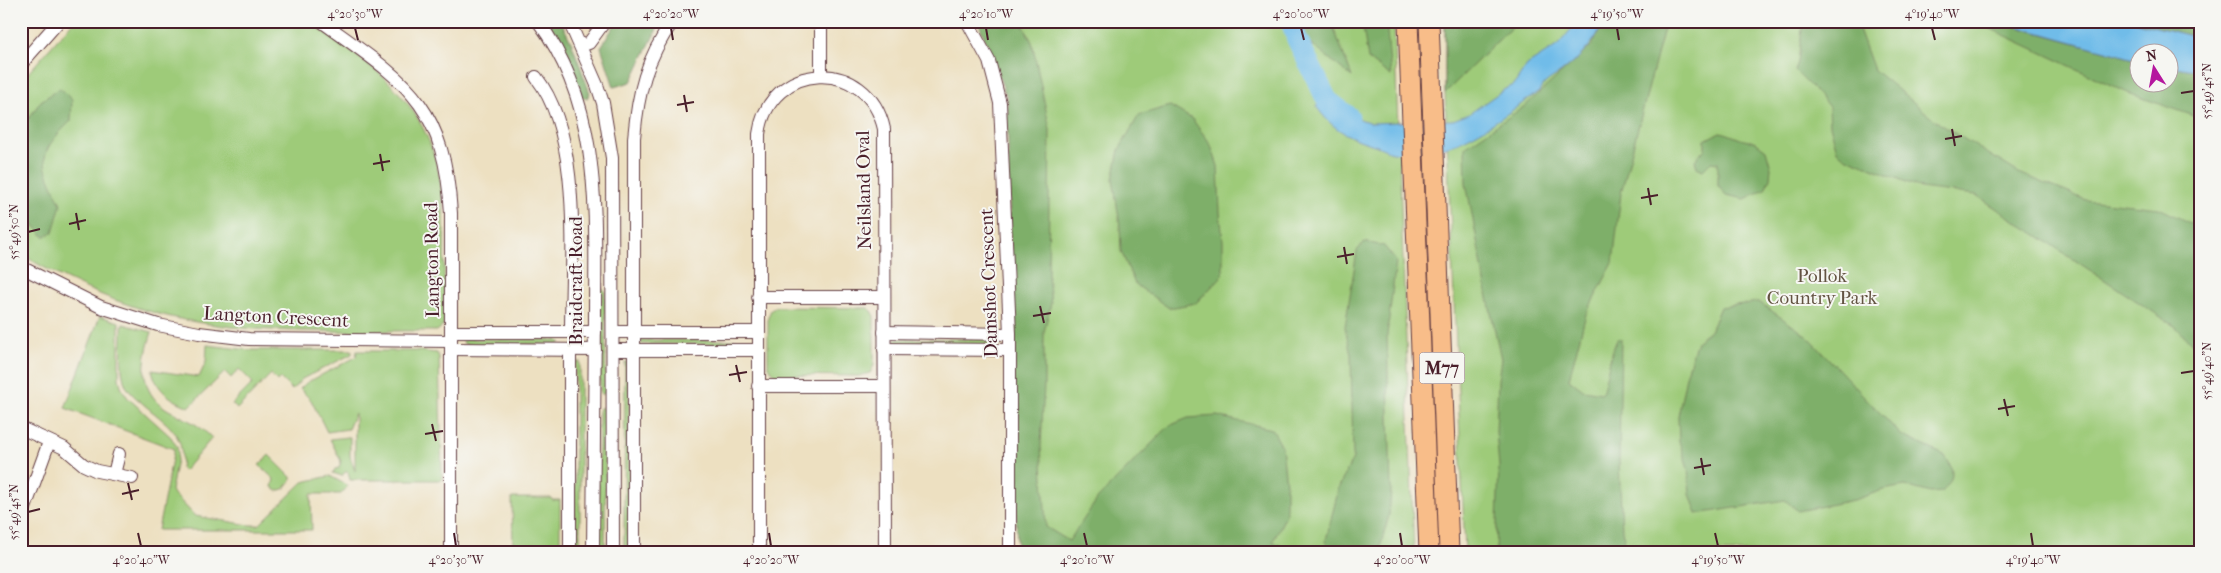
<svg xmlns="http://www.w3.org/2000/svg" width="2221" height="573" font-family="'IM FELL French Canon',serif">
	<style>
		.green { fill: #9ecb79; stroke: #747552; fill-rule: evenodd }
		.forest { fill: #7eaf69; stroke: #64674a }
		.water { fill: #70bce9; stroke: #5d6e8a }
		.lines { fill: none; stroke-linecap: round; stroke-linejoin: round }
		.river { stroke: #70bce9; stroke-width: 21 }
		.minor-casing { stroke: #623c42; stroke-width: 14 }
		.highway-casing { stroke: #623c42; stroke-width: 21 }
		.minor { stroke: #fff; stroke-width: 12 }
		.highway { stroke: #f8bd89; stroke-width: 19 }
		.ticks { fill: none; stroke: #4a1f2b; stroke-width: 2 }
		.labels { text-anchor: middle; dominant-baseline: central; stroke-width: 4; stroke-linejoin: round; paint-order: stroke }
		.shield { fill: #f6f6f2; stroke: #7e6067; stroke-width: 1 }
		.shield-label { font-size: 18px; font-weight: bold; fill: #4a1f2b }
		.street-label { font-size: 19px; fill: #4a1f2b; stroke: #f6f6f2 }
		.park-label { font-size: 19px; fill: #635342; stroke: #f6f6f2 }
		.neatline { fill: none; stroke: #4a1f2b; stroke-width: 2 }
		.ticks-label { font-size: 12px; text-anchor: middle; fill: #4a1f2b }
	</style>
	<rect width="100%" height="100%" fill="#f6f6f2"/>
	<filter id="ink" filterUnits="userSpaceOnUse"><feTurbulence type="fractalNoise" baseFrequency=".02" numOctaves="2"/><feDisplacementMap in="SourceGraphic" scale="10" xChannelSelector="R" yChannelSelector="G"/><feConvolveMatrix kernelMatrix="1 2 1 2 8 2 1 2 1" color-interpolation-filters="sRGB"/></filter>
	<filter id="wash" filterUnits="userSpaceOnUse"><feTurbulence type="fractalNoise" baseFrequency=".0096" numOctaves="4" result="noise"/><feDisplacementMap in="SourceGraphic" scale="20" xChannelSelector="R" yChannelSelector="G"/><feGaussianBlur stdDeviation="1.12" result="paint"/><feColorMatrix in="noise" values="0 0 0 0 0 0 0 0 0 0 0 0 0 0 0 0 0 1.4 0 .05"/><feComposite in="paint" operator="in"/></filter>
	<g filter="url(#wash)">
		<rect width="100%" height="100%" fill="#ede0c1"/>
		<g class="green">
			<path d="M74,21C131,21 187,21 244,21C259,21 296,18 308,21C318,24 345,47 355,54C460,129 443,206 444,321L443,326L437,331C363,330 282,335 209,324C143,315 78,289 21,254V81Z"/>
			<path d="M982,21H1394L1414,552H1020L1008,90Z"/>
			<path d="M1445,21H2200V552H1465L1445,93ZM2138,52H2168V82H2138Z"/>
			<path d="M602,288L605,291L606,392L602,395L600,393V289Z"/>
			<path d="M776,307L868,308L873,312L874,318V365L870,373L859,376L775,375L768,366V317L771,310Z"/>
			<path d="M100,316L119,322V379L122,389L128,398L171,437L177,447L178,453L171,491L195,516L250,525H259L303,482L330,476L348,486L341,494H311L312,530H158L174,449L65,408Z"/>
			<path d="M123,324L152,332C143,360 137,391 167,409C184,419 197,422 212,438L184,471L181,468C186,432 167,425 142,403C136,398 130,393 126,386C119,371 122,346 122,328Z"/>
			<path d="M465,339L558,340L560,342V344H464L463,340Z"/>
			<path d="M895,339H998L1000,342L996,345L894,344Z"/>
			<path d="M642,340H745L748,342L747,344H641Z"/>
			<path d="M207,345L249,350H352V354L302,379L292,390L280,378L277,381L271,374L237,409L232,404L253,383L239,369L231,378L225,372L189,407C170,399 157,391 152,370L199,377L206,362Z"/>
			<path d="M357,351H419L437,353L439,357L442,480H350L348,472H345L342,476L333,473L335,469L339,468L341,461L330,439L348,437H350V456L355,471V413L348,429L327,432L311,400L300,389L306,383L356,357Z"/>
			<rect x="575" y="362" width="5" height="190"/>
			<path d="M625,362H629V552H624Z"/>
			<path d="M603,407L606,411L605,552H598L599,409Z"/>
			<path d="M269,455L291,477V481L284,489L277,491L272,487L274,479L259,465Z"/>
			<path d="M512,498H551L552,500H560V552H513Z"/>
		</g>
		<g class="forest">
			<path d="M544,21H561L572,44L590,93L587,98H582Z"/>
			<path d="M617,21H661L631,82L614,87L601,47Z"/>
			<path d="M978,21H1021L1032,42L1050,130L1048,275L1051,303L1044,332V384L1041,446L1046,527L1069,541L1098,498L1169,426L1188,418L1217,416L1272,429L1282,447L1286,484V515L1273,541L1290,552H1017L1007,98Z"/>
			<path d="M1297,21H1331L1352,77L1301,36Z"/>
			<path d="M1362,21H1386L1391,76L1368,59Z"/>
			<path d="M1445,21H1518L1445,93Z"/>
			<path d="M1604,21H1666L1621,193L1613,263L1586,314L1569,379L1583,390L1602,393C1607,377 1610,352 1618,338L1621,339L1619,461L1622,531L1628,552H1496L1499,466L1496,432L1498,380L1501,359L1489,303L1466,183L1465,147L1525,106L1592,45Z"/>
			<path d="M1803,21H1856L1874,70L1940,124L2019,173L2086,200L2159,208L2200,228V352L2176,327L1976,195L1921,188L1847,158L1837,151L1830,125L1829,107L1820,96L1795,71L1798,62Z"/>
			<path d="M1974,21H1995L2138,60V82H2168L2169,66L2200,71V118L2128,93Z"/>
			<path d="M2133,21H2200V38Z"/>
			<path d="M60,88L72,99L71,121C35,155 41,162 61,204L53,232L44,237L21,210V129L41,101Z"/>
			<path d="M1170,106L1192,119L1210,143L1218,166L1220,212L1223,241V275L1196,303L1169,308L1135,284L1121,251L1120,226L1113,179L1119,150L1139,115Z"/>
			<path d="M1720,132C1733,134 1741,142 1754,141L1766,150L1771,168L1770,178L1765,189L1745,199L1726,195L1718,186V163L1711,162L1703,170L1697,167L1695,160L1705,149V140Z"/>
			<path d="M1364,242L1384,246L1396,261L1387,335L1391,492L1389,515L1379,552H1327L1326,540L1339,487L1353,458L1351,354L1345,327L1357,251Z"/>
			<path d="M1759,302L1806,335L1901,435L1944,455C1955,470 1955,478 1942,492L1931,493L1905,486L1883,490L1854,500L1798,511L1785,500L1697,514L1690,494L1688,469L1679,441L1678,417L1686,376L1697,341L1710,331L1720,307Z"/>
		</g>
		<g class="water">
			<path d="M1578,21H1604C1596,41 1582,56 1565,69C1555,78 1545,79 1539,92C1495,121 1450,161 1393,152C1386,151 1379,146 1371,144C1346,136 1332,129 1316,106L1333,93L1360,119L1371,123L1453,120L1469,114L1503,90L1514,85L1527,65L1558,45Z"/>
			<path d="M1997,21H2133L2200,38V71L2169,66L2168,52H2138V60Z"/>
		</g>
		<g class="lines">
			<path class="river" d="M1291,21L1297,39L1327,100L1349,117"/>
		</g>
	</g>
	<g filter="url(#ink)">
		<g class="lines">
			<g class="minor-casing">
				<g id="minor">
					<path d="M321,21C405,82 444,101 451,213V552"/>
					<path d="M538,21C603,108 595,215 595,317C595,395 593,473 593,552"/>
					<path d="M569,21L597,85L603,103L612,158L613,552"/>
					<path d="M967,21L989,61L1000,103L1010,334V552"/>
					<path d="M581,46L589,43L605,21"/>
					<path d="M21,64L59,21"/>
					<path d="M821,75V21"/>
					<path d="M536,77C583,137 571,258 571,332"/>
					<path d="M21,267L101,307L158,325L199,333L249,339L451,341"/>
					<path d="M758,297H883"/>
					<path d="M451,332H595"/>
					<path d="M614,332H758"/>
					<path d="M884,332L1010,334"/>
					<path d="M451,349L595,350"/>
					<path d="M884,349L1010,350"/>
					<path d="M613,350H758"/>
					<path d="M758,386H883"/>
					<path d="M21,428L64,448L84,465L97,471L132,478"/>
					<path d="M114,474L119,454"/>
					<path d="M21,519L49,442"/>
					<path d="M570,552V350"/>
					<path d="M634,552V138C638,92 646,59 673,21"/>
					<path d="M759,552V134C769,60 868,56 884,129L885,552"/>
				</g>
			</g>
			<g class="highway-casing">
				<g id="highway">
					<path d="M1408,21L1429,552"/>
					<path d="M1429,21L1449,552"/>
				</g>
			</g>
			<use href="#minor" class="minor"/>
			<use href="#highway" class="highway"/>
		</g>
	</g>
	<path class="ticks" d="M355,28L358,40M671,28L673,40M986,28L988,40M1301,28L1304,40M1617,28L1619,40M1932,28L1935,40M2181,93L2194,91M684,95L687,112M677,105L694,102M1952,129L1955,146M1945,139L1962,136M380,154L383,171M373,164L390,161M1648,188L1651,205M1641,198L1658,195M76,213L79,230M69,224L86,220M28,232L40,229M1344,247L1347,264M1337,257L1354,254M1040,306L1044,323M1033,316L1051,313M736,365L740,382M2181,373L2194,371M729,375L747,372M2004,399L2008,416M1998,409L2015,406M432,424L436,441M425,434L443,431M1701,458L1704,475M1694,468L1711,465M128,483L132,500M122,494L139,490M28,512L40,509M138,533L141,546M454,533L456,546M769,533L771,546M1084,533L1087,546M1400,533L1402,546M1715,533L1718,546M2031,533L2033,546"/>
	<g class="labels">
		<rect class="shield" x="1419.5" y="352.5" width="45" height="31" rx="4"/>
		<g class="shield-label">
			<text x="1442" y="368">M77</text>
		</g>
		<g class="street-label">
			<text transform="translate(864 190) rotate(-91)">Neilsland Oval</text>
			<text transform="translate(432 260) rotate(-91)">Langton Road</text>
			<text transform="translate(576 281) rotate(-90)">Braidcraft Road</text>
			<text transform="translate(989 283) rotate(-92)">Damshot Crescent</text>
			<text transform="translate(276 317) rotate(3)">Langton Crescent</text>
		</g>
		<g class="park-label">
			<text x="1822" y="276">Pollok<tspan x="1822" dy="22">Country Park</tspan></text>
		</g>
	</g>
	<rect width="2221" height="573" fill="none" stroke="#f6f6f2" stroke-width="55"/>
	<g transform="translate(2154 68) rotate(349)"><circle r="24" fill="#f6f6f2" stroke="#b1a0a2"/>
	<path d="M0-4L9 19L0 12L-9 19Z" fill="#b5179e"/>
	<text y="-8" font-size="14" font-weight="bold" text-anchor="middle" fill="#4a1f2b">N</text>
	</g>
	<rect x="28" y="28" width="2166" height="518" class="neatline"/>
	<g class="ticks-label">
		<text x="355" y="18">4°20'30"W</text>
		<text x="671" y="18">4°20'20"W</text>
		<text x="986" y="18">4°20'10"W</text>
		<text x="1301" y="18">4°20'00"W</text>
		<text x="1617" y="18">4°19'50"W</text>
		<text x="1932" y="18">4°19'40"W</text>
		<text transform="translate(2207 91) rotate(-90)" y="4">55°49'45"N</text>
		<text transform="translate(14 232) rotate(-90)" y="4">55°49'50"N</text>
		<text transform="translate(2207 371) rotate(-90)" y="4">55°49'40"N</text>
		<text transform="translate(14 512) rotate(-90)" y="4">55°49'45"N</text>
		<text x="141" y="564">4°20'40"W</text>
		<text x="456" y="564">4°20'30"W</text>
		<text x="771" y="564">4°20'20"W</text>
		<text x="1087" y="564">4°20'10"W</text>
		<text x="1402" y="564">4°20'00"W</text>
		<text x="1718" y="564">4°19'50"W</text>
		<text x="2033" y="564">4°19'40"W</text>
	</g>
</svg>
